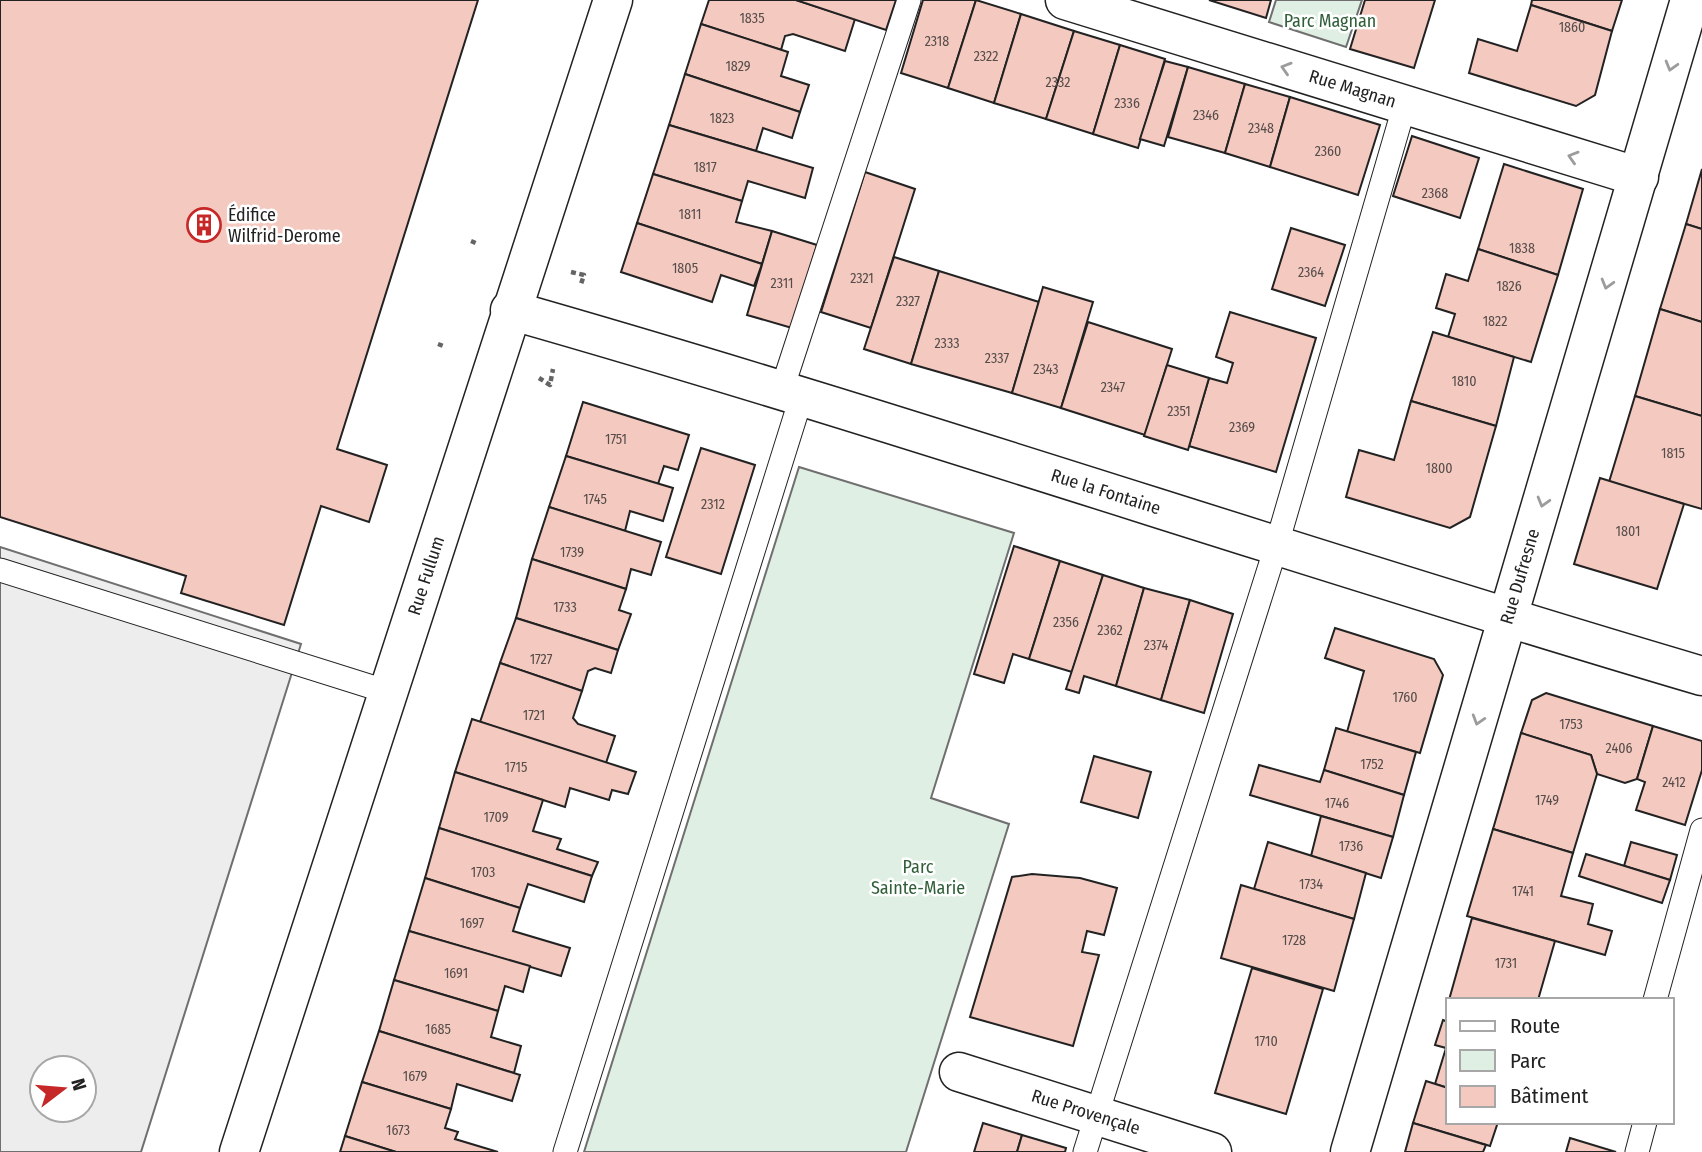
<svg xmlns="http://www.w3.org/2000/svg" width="1702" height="1152" font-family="'Fira Sans Condensed',sans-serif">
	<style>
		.green { fill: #e0efe3; stroke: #6f6f6f; stroke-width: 2 }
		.parking { fill: #ededed; stroke: #6f6f6f; stroke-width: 2; fill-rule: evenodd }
		.building { fill: #f3c9c0; stroke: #222; stroke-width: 2 }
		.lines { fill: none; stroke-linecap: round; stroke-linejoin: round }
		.lane-casing { stroke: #222; stroke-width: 25 }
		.street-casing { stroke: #222; stroke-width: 41 }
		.path { stroke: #646464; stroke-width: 4.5; stroke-dasharray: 5 3.5; stroke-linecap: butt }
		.lane { stroke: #fff; stroke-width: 23 }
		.street { stroke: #fff; stroke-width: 38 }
		.oneway { stroke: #9c9c9c }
		.labels { text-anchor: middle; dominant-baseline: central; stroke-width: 5; stroke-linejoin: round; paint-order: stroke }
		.number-label { font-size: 14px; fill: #564c4a }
		.park-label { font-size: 18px; fill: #2f5e38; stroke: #fff }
		.street-label { font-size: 18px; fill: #222; stroke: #fff }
		.poi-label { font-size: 18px; fill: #222; stroke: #fff; text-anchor: start }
	</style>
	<rect width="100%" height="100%" fill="#fff"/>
	<g class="green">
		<path d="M1276,0H1362L1346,47L1269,22Z"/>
		<path d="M799,467L1014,533L931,798L1009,824L906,1152H584Z"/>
	</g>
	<path class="parking" d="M0,547L301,644L141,1152H0ZM42,1068H84V1110H42Z"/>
	<g class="building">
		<path d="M0,0H478L337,449L387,465L369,522L321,506L284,625L181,593L186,576L0,517Z"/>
		<path d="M709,0H796L855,19L845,51L793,34L785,36L781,50L701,24Z"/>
		<path d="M796,0H896L886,30Z"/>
		<path d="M923,0H976L948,88L901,73Z"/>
		<path d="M976,0L1021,14L994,103L948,88Z"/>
		<path d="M1209,0H1271L1266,18Z"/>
		<path d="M1365,0H1435L1414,68L1350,49Z"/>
		<path d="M1532,0H1622L1612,31L1531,5Z"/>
		<path d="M1531,5L1612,31L1595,95L1576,106L1469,73L1478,39L1517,51Z"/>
		<path d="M1021,14L1074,31L1046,119L994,103Z"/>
		<path d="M701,24L788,52L781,76L809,85L800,112L685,74Z"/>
		<path d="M1074,31L1120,45L1093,134L1046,119Z"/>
		<path d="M1120,45L1165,59L1138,148L1093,134Z"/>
		<path d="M1165,61L1188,67L1164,146L1140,139Z"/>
		<path d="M1188,67L1245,84L1225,153L1168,137Z"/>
		<path d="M685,74L800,112L792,138L763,128L756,151L669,125Z"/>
		<path d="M1245,84L1290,97L1270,167L1225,153Z"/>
		<path d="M1290,97L1380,125L1358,195L1270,167Z"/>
		<path d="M669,125L813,168L805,198L748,181L742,201L653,174Z"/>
		<path d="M1412,136L1479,158L1460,218L1393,196Z"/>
		<path d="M1504,164L1583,189L1558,275L1478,249Z"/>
		<path d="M1702,169V229L1686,224Z"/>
		<path d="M865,172L915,189L871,328L821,312Z"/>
		<path d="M653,174L742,201L736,222L772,231L762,264L637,223Z"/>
		<path d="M637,223L762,264L754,286L721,275L712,302L621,272Z"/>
		<path d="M1686,224L1702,229V322L1660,309Z"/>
		<path d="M1291,228L1345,245L1325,306L1272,289Z"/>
		<path d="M772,231L817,245L792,328L747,315Z"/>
		<path d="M1478,249L1558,275L1531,362L1448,337L1455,314L1436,308L1446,274L1468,281Z"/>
		<path d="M894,257L939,271L911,364L864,349Z"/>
		<path d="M939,271L1039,302L1012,393L911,364Z"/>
		<path d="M1043,287L1093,302L1061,408L1012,393Z"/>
		<path d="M1660,309L1702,322V416L1635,396Z"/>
		<path d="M1230,312L1316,338L1276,472L1189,446L1209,378L1227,383L1233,363L1216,357Z"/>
		<path d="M1088,322L1172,349L1145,435L1061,408Z"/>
		<path d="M1433,332L1514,357L1496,426L1411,401Z"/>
		<path d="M1167,365L1209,378L1188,450L1144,436Z"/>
		<path d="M1635,396L1702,416V509L1609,482Z"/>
		<path d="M1411,401L1496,426L1470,517L1450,528L1346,497L1359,450L1394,460Z"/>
		<path d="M583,402L689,435L678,470L664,466L658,484L566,456Z"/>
		<path d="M701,448L755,465L721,574L666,557Z"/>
		<path d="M566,456L673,488L663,521L630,511L625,531L549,507Z"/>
		<path d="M1600,478L1684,504L1657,589L1574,564Z"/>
		<path d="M549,507L661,542L651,575L631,569L626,589L532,559Z"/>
		<path d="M1014,546L1060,561L1029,659L1013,654L1004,683L974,674Z"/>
		<path d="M532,559L626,589L619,610L631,614L618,650L516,618Z"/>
		<path d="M1060,561L1103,575L1072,672L1029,659Z"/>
		<path d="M1103,575L1144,588L1116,686L1084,676L1079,693L1066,689Z"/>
		<path d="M1144,588L1190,600L1161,700L1116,686Z"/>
		<path d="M1190,600L1233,614L1204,713L1161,700Z"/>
		<path d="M516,618L618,650L611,673L595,668L588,671L582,691L500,663Z"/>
		<path d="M1335,628L1434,659L1443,675L1420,753L1347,732L1364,671L1325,658Z"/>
		<path d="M500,663L582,691L573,718L578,724L615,736L606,763L480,722Z"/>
		<path d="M1546,693L1653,726L1637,779L1625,783L1597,774L1591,755L1521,733L1532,700Z"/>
		<path d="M472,719L636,772L628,794L612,790L609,800L570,788L565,807L455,772Z"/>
		<path d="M1653,726L1702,741V770L1685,825L1636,810L1645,782L1637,779Z"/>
		<path d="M1336,728L1416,752L1404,795L1324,770Z"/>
		<path d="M1521,733L1591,755L1597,774L1573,853L1493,829Z"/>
		<path d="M1094,756L1151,772L1138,818L1081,802Z"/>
		<path d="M1259,765L1320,782L1324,770L1404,795L1393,837L1250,795Z"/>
		<path d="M455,772L543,800L533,831L561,839L557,849L598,862L592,876L439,828Z"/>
		<path d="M1321,816L1393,837L1381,878L1311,856Z"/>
		<path d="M439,828L592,876L584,902L528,884L520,908L425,878Z"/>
		<path d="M1493,829L1573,853L1561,896L1593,904L1588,924L1612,931L1605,955L1467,916Z"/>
		<path d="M1268,842L1366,873L1354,919L1254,889Z"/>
		<path d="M1631,842L1677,855L1670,880L1624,866Z"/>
		<path d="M1586,854L1670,880L1662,903L1579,876Z"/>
		<path d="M1032,874L1080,878L1117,888L1104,935L1087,931L1082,952L1099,955L1073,1046L970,1017L1012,877Z"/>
		<path d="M425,878L520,908L513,931L570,948L561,976L409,931Z"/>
		<path d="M1241,885L1354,919L1334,991L1221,958Z"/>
		<path d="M1472,918L1555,941L1538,1000H1449Z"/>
		<path d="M409,931L530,966L523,992L505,986L498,1011L394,980Z"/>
		<path d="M1252,968L1323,989L1286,1114L1215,1093Z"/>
		<path d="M394,980L498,1011L491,1037L521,1046L514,1073L379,1031Z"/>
		<path d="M1443,1020L1448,1022V1088L1435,1084L1446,1048L1435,1045Z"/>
		<path d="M379,1031L520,1075L512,1101L457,1084L451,1109L362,1082Z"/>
		<path d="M1426,1081L1448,1088V1122H1498L1490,1146L1413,1123Z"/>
		<path d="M362,1082L451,1109L445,1128L458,1132L455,1139L498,1152H396L345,1136Z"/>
		<path d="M983,1123L1022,1135L1017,1152H974Z"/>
		<path d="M1413,1123L1486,1145L1483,1152H1405Z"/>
		<path d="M1022,1135L1066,1148L1065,1152H1017Z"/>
		<path d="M345,1136L396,1152H340Z"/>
		<path d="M1570,1138L1616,1152H1566Z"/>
	</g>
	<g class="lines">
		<g class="lane-casing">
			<g id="lane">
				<path d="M782,389L909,0"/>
				<path d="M0,570L388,692"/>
				<path d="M1655,1000L1702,830"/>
				<path d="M565,1152L802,395"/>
				<path d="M1085,1152L1276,547L1405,104"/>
				<path d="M1637,1152L1645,1122"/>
			</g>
		</g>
		<g class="street-casing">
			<g id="street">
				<path id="s1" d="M1065,0L1639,177"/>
				<path id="s2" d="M510,310C910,424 1303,559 1702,676"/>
				<path id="s3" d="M959,1072L1212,1152"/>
				<path id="s4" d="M239,1152L613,0"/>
				<path id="s5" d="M1350,1152L1690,0"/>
			</g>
		</g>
		<g class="path">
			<path d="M471,241L478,244"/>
			<path d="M571,272L584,275L581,284"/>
			<path d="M438,344L446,347"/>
			<path d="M539,378L550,385L553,369"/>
		</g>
		<use href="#lane" class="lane"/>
		<use href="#street" class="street"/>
	</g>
	<defs><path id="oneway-chevron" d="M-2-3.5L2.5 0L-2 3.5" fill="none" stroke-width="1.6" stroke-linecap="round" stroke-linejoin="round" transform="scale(1.75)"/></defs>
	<g class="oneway">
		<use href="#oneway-chevron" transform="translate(1671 66) rotate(106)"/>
		<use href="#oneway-chevron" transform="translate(1286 68) rotate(-163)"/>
		<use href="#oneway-chevron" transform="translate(1573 157) rotate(-163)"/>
		<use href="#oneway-chevron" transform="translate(1607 284) rotate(106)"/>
		<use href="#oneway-chevron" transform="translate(1543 502) rotate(106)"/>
		<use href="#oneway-chevron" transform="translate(1478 720) rotate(107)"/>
	</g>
	<defs>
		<g id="building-ring" transform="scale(1.75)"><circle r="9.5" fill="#fff" stroke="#c62828" stroke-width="1.5"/><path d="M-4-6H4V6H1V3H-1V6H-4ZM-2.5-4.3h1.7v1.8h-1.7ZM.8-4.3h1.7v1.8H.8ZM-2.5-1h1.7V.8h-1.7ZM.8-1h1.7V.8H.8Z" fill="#c62828"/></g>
	</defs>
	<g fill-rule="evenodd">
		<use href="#building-ring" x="204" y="225"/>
	</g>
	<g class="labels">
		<g class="number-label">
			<text x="752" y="18">1835</text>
			<text x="1572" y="27">1860</text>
			<text x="937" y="41">2318</text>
			<text x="986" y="56">2322</text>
			<text x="738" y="66">1829</text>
			<text x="1058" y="82">2332</text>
			<text x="1127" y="103">2336</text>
			<text x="1206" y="115">2346</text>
			<text x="722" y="118">1823</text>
			<text x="1261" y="128">2348</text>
			<text x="1328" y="151">2360</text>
			<text x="705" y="167">1817</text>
			<text x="1435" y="193">2368</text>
			<text x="690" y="214">1811</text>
			<text x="1522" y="248">1838</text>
			<text x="685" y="268">1805</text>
			<text x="1311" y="272">2364</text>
			<text x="862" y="278">2321</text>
			<text x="782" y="283">2311</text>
			<text x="1509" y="286">1826</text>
			<text x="908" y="301">2327</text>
			<text x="1495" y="321">1822</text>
			<text x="947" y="343">2333</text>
			<text x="997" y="358">2337</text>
			<text x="1046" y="369">2343</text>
			<text x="1464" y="381">1810</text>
			<text x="1113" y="387">2347</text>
			<text x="1179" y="411">2351</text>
			<text x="1242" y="427">2369</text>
			<text x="616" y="439">1751</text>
			<text x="1673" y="453">1815</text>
			<text x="1439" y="468">1800</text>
			<text x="595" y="499">1745</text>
			<text x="713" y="504">2312</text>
			<text x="1628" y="531">1801</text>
			<text x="572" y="552">1739</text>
			<text x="565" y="607">1733</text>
			<text x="1066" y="622">2356</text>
			<text x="1110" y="630">2362</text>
			<text x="1156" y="645">2374</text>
			<text x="541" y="659">1727</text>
			<text x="1405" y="697">1760</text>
			<text x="534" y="715">1721</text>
			<text x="1571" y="724">1753</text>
			<text x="1619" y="748">2406</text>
			<text x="1372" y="764">1752</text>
			<text x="516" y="767">1715</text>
			<text x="1674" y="782">2412</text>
			<text x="1547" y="800">1749</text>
			<text x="1337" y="803">1746</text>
			<text x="496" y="817">1709</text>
			<text x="1351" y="846">1736</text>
			<text x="483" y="872">1703</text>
			<text x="1311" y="884">1734</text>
			<text x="1523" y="891">1741</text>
			<text x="472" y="923">1697</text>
			<text x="1294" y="940">1728</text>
			<text x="1506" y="963">1731</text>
			<text x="456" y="973">1691</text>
			<text x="438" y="1029">1685</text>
			<text x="1266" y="1041">1710</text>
			<text x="415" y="1076">1679</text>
			<text x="398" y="1130">1673</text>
		</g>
		<g class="park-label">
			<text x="1330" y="21">Parc Magnan</text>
			<text x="918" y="867">Parc<tspan x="918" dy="21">Sainte-Marie</tspan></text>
		</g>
		<g class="street-label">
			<text stroke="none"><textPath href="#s1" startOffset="301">Rue Magnan</textPath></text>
			<text stroke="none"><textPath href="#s2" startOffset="623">Rue la Fontaine</textPath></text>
			<text stroke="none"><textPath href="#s4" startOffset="606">Rue Fullum</textPath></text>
			<text stroke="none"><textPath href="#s5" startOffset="600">Rue Dufresne</textPath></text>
			<text stroke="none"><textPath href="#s3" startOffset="133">Rue Provençale</textPath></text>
		</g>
		<g class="poi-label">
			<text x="228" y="215">Édifice<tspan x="228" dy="21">Wilfrid-Derome</tspan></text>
		</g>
	</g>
	<rect x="1446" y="998" width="228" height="126" fill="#ffffff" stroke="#a7a7a7" stroke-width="2"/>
	<rect x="1460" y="1021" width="35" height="10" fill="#ffffff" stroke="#a7a7a7" stroke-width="2"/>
	<text x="1510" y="1033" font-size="21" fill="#222222">Route</text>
	<rect x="1460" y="1050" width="35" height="21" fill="#e0efe3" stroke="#a7a7a7" stroke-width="2"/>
	<text x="1510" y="1068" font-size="21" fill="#222222">Parc</text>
	<rect x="1460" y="1086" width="35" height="21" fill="#f3c9c0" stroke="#a7a7a7" stroke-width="2"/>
	<text x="1510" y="1103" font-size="21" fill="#222222">Bâtiment</text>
	<g transform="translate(63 1089) rotate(74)"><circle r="33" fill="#ffffff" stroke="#a7a7a7" stroke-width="2"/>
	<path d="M0-5L12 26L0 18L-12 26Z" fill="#c62828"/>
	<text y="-10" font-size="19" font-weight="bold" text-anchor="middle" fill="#222222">N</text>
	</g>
</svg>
